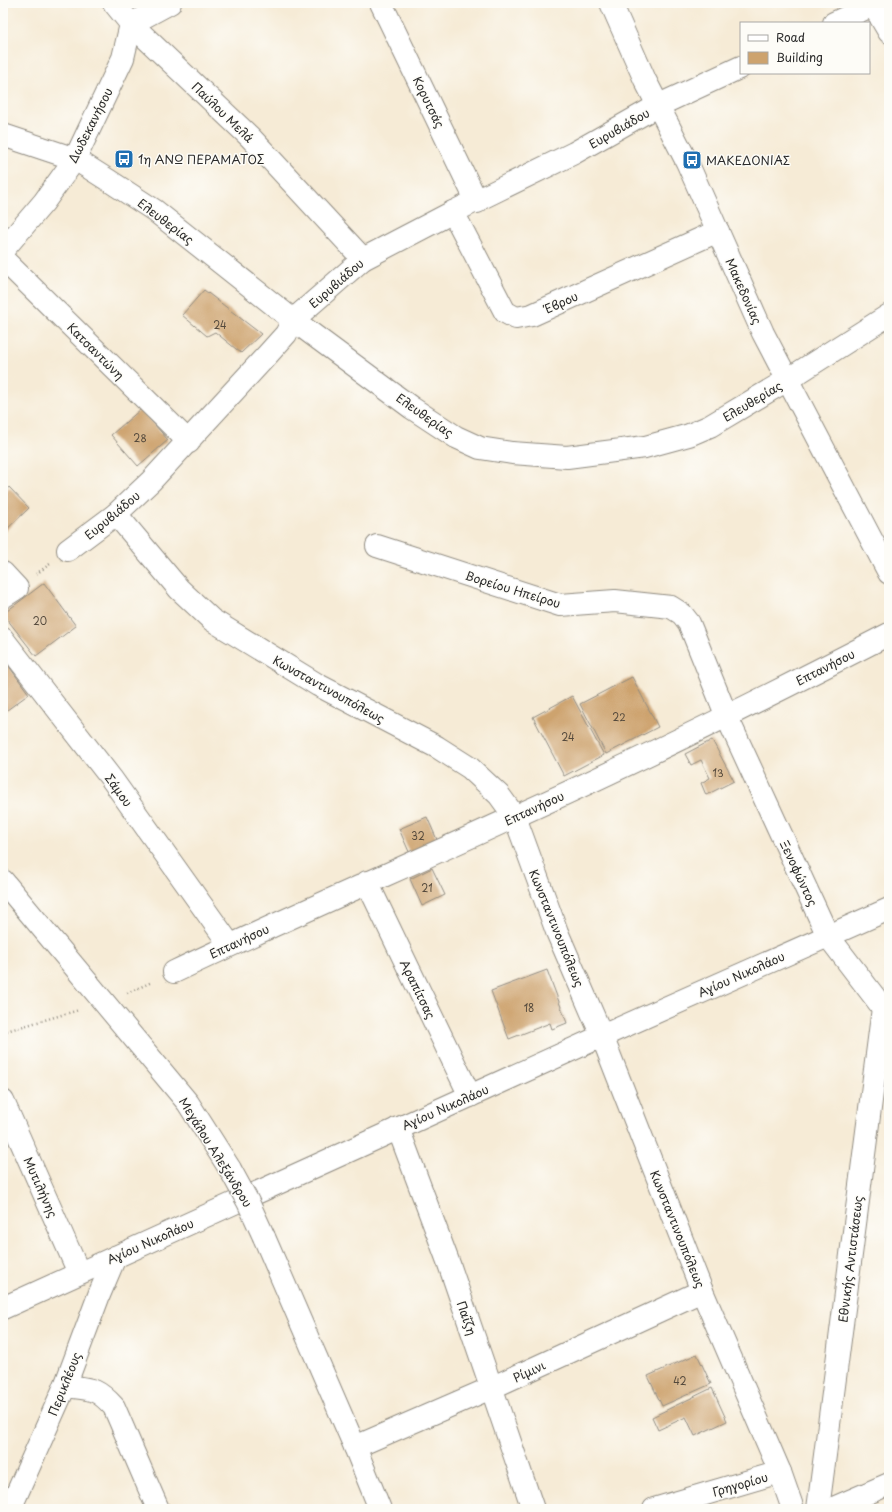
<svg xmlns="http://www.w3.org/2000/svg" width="892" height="1512" font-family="'Playpen Sans',sans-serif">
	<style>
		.building { fill: #cda36e }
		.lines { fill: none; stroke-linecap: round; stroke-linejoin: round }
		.minor-casing { stroke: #908b80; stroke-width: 24 }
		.path { stroke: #908b80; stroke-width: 2.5; stroke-dasharray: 1 3; stroke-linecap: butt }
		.minor { stroke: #fff; stroke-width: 22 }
		.minor-bridge-casing { stroke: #908b80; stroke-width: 24; stroke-linecap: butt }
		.minor-bridge { stroke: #fff; stroke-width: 22 }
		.labels { text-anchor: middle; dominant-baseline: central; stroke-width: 3; stroke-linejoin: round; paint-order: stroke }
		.number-label { font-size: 10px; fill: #54493c }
		.street-label { font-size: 12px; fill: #2b2b2b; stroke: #fdfcf7 }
		.poi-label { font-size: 12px; fill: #2b2b2b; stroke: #fdfcf7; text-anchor: start }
	</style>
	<rect width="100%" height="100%" fill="#fdfcf7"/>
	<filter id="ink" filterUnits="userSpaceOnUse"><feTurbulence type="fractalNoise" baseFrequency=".025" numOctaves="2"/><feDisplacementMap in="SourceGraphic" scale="8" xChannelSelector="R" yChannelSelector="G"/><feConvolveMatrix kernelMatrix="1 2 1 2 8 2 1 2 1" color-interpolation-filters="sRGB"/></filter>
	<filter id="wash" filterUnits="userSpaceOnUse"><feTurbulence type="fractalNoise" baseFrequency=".012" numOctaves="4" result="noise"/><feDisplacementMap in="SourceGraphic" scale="16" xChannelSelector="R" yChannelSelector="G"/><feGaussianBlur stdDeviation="0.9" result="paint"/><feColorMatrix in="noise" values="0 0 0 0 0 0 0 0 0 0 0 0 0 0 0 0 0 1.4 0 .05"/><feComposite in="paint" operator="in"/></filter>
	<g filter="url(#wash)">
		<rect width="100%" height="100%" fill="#f6ebd6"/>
		<g id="blocks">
			<g class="building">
				<path d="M204,290L261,334L241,353L215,332L207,336L182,315Z"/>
				<path d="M141,409L168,440L138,466L111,435Z"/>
				<path d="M9,487L29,508L3,533V494Z"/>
				<path d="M44,583L76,626L36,656L3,614Z"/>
				<path d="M3,658L29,694L3,713Z"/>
				<path d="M632,677L658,727L606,754L580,704Z"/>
				<path d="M572,696L604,755L564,776L533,717Z"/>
				<path d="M712,740L734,781L706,795L701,783L710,778L701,760L691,765L685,754Z"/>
				<path d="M427,817L438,842L410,854L399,829Z"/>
				<path d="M432,868L445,895L422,906L410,879Z"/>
				<path d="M547,970L567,1023L552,1029L550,1023L509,1039L491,991Z"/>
				<path d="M697,1354L711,1384L662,1406L648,1376Z"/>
				<path d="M712,1388L727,1421L695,1436L686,1417L658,1430L652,1417Z"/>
			</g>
		</g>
	</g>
	<g filter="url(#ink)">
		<use href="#blocks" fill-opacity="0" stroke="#908b80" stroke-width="1"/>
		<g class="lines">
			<g class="minor-casing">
				<g id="minor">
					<path d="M114,3L131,24L250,137L363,259"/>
					<path d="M381,3L477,202"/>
					<path d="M611,3L645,80L687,162L763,333L889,573"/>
					<path d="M872,3L889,32"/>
					<path d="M834,23L877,3"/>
					<path d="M3,135L75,159L108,180L154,210L293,320L412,408L456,437L480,448L512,453L567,457L645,447L689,435L710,426L787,380L889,315"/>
					<path d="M453,212L505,312L516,318L532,315L718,231"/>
					<path d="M3,250L44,202L75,159L123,58L131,24L170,3"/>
					<path d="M3,259L189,442"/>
					<path d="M116,514L179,589L212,620L318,685L437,747L470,768L499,795L515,817L557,932L602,1036L702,1291L780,1472L793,1509"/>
					<path d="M377,546L560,605L615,601L671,607L682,614L689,623L727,717L828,936L883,1008L889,1019"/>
					<path d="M68,550L116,514L151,481L269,353L286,334L293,320L363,259L453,212L574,153L657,106L741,67"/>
					<path d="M3,573L17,588L3,597"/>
					<path d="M3,639L111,778L230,945"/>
					<path d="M3,881L188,1103L230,1169"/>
					<path d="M367,882L470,1096"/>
					<path d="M174,972C286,918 401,869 514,817C641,760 765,698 889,634"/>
					<path d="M3,1101L79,1273"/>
					<path d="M398,1128L449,1264L533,1509"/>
					<path d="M264,1237L355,1447L380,1509"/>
					<path d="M3,1308L602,1036L889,909"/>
					<path d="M65,1386C90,1389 96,1387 114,1407L158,1509"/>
					<path d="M355,1447L491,1388L702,1291"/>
					<path d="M10,1509L65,1386L99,1295L115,1257"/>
					<path d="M654,1509L780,1472"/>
					<path d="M818,1509L883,1008"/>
					<path d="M831,1509L889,1484"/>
				</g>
			</g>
			<g class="path">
				<path d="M36,574L50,564"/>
				<path d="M127,993L152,982"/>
				<path d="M3,1032L79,1010"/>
			</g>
			<use href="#minor" class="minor"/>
			<g class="minor-bridge-casing">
				<path id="minor-bridge" d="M230,1169L248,1202L264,1237"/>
			</g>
			<use href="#minor-bridge" class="minor-bridge"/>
		</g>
	</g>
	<defs>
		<g id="bus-square" transform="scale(1)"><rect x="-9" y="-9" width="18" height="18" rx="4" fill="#1f6fb2" stroke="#fdfcf7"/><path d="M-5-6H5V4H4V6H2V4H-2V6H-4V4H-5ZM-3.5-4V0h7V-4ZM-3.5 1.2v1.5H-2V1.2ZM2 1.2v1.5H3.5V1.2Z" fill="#fff"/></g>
	</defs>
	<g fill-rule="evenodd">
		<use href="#bus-square" x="124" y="159"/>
		<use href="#bus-square" x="692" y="160"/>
	</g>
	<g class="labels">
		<g class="number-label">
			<text x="220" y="324">24</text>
			<text x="140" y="437">28</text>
			<text x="40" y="620">20</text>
			<text x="619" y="716">22</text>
			<text x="568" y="736">24</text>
			<text x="718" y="772">13</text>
			<text x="418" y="835">32</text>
			<text x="427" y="887">21</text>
			<text x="529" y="1007">18</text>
			<text x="680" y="1380">42</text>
		</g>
		<g class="street-label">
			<text transform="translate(429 102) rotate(64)">Κορυτσάς</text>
			<text transform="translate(223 112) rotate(44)">Παύλου Μελά</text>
			<text transform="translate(90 125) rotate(-63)">Δωδεκανήσου</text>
			<text transform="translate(619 128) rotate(-30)">Ευρυβιάδου</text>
			<text transform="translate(166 221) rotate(37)">Ελευθερίας</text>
			<text transform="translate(336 283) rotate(-41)">Ευρυβιάδου</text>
			<text transform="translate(744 291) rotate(66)">Μακεδονίας</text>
			<text transform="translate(561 302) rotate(-24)">Έβρου</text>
			<text transform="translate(96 351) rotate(45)">Κατσαντώνη</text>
			<text transform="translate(752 401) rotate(-31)">Ελευθερίας</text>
			<text transform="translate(425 415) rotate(35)">Ελευθερίας</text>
			<text transform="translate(112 515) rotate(-40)">Ευρυβιάδου</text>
			<text transform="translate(513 589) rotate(17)">Βορείου Ηπείρου</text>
			<text transform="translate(825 667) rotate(-27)">Επτανήσου</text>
			<text transform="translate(329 689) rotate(29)">Κωνσταντινουπόλεως</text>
			<text transform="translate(119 790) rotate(54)">Σάμου</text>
			<text transform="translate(534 808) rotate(-25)">Επτανήσου</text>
			<text transform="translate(799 873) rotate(65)">Ξενοφώντος</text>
			<text transform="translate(557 928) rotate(68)">Κωνσταντινουπόλεως</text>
			<text transform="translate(239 941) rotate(-25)">Επτανήσου</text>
			<text transform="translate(741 974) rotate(-24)">Αγίου Νικολάου</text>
			<text transform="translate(418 989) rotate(64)">Αραπίτσας</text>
			<text transform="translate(445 1107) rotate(-24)">Αγίου Νικολάου</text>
			<text transform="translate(216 1152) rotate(58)">Μεγάλου Αλεξάνδρου</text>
			<text transform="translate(41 1187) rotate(66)">Μυτιλήνης</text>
			<text transform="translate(678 1229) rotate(68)">Κωνσταντινουπόλεως</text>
			<text transform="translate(150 1241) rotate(-24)">Αγίου Νικολάου</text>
			<text transform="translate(850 1259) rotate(-83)">Εθνικής Αντιστάσεως</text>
			<text transform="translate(467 1318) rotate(71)">Παΐζη</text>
			<text transform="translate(529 1371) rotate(-25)">Ρίμινι</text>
			<text transform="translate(64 1384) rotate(-68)">Περικλέους</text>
			<text transform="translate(740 1484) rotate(-16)">Γρηγορίου</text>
		</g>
		<g class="poi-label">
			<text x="138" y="159">1η ΑΝΩ ΠΕΡΑΜΑΤΟΣ</text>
			<text x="706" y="160">ΜΑΚΕΔΟΝΙΑΣ</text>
		</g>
	</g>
	<rect width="892" height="1512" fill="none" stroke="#fdfcf7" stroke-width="16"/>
	<rect x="740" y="22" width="130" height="52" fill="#fdfcf7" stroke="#a9a8a5"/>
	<rect x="748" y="35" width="20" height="6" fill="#ffffff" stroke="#a9a8a5"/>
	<text x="776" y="42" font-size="12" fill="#2b2b2b">Road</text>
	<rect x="748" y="52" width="20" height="12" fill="#cda36e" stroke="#a9a8a5"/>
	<text x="776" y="62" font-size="12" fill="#2b2b2b">Building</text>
</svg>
